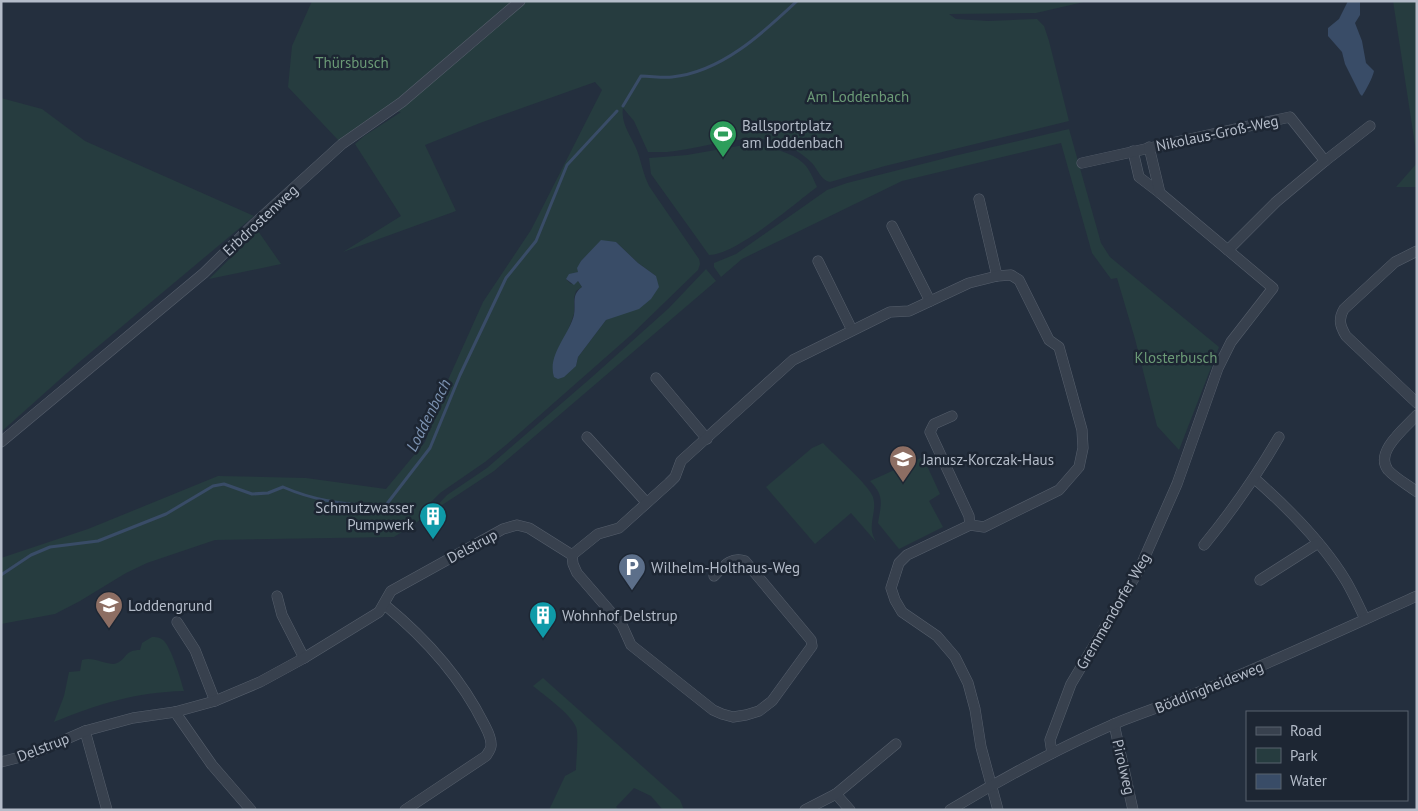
<svg xmlns="http://www.w3.org/2000/svg" width="1418" height="811" font-family="'PT Sans',sans-serif">
	<style>
		.green { fill: #263c3f; fill-rule: evenodd }
		.water { fill: #394c67 }
		.lines { fill: none; stroke-linecap: round; stroke-linejoin: round }
		.stream { stroke: #394c67; stroke-width: 3 }
		.minor-casing { stroke: #565f6c; stroke-width: 11 }
		.minor { stroke: #38414e; stroke-width: 10 }
		.labels { text-anchor: middle; dominant-baseline: central; stroke-width: 5; stroke-linejoin: round; paint-order: stroke }
		.park-label { font-size: 15px; fill: #6b9a76; stroke: #1d2633 }
		.poi-label { font-size: 15px; fill: #b4bcc9; stroke: #1d2633; text-anchor: start }
		.street-label { font-size: 15px; fill: #b4bcc9; stroke: #1d2633 }
		.water-label { font-size: 16px; font-style: italic; fill: #7c92b1; stroke: #1d2633 }
	</style>
	<rect width="100%" height="100%" fill="#242f3e"/>
	<g class="green">
		<path d="M312,1H1088L1036,13L949,14L956,19L988,21L1037,19L1044,26L1049,41L1069,121L885,166L830,182C821,180 818,170 812,163C803,154 790,146 779,143C745,131 702,149 667,152C661,152 654,152 648,152L634,121L623,108C620,125 634,139 639,156C642,166 644,176 649,186L699,259L700,264L698,270L631,335L506,445L485,462L440,493L430,503L420,520L394,537L215,540L147,563L126,573L80,601L55,614L1,624V558L88,529L218,476L306,478L386,489L425,442L444,389L483,302L531,230L602,90L595,82L480,123L425,145L456,211L343,252L401,216L355,144L364,136L401,112L390,111L339,141L288,87L292,46ZM616,242L638,263L656,276L618,315L606,320L578,357L576,366L556,353L567,333L574,314V298L576,291L582,287L578,281L571,284L566,279L578,272L581,261L587,255Z"/>
		<path d="M1393,1H1417V158Z"/>
		<path d="M1,98L42,109L85,141L254,216L77,364L1,432Z"/>
		<path d="M1069,129L1101,243L1110,257L1219,347L1179,450L1157,426L1135,339L1117,278L1111,279L1092,253L1061,143L902,181L742,259L721,277L714,267V263L736,254L827,190L847,183L954,156Z"/>
		<path d="M744,145C762,145 794,151 806,166C810,171 814,180 817,187C794,204 736,255 709,255L651,174L649,158L687,155Z"/>
		<path d="M1417,163V187H1396Z"/>
		<path d="M258,231L281,264L209,279Z"/>
		<path d="M706,269L716,281L494,471L430,513L447,495L487,468L592,377L669,308Z"/>
		<path d="M823,443C834,455 869,485 873,497C878,514 865,526 877,543L851,513L815,544L766,487L812,448Z"/>
		<path d="M923,457L940,494L929,501L943,527L899,549L878,523C881,504 885,496 870,481Z"/>
		<path d="M152,637C156,637 159,637 163,640C171,646 181,680 184,691C136,692 98,704 54,722L64,696L69,672L80,671L82,660C95,656 108,667 117,663C127,659 124,650 140,650L142,643Z"/>
		<path d="M543,678L680,800L684,810H663L651,796L634,788L616,807L619,810H549L565,776L576,770C576,760 579,735 576,727C570,713 544,695 533,686Z"/>
	</g>
	<g class="water">
		<path d="M1348,1H1360V15L1355,23L1362,41L1366,63L1374,71C1373,77 1366,90 1362,96L1360,94L1345,64L1342,52L1328,36V28L1339,19Z"/>
		<path d="M601,240L616,242L638,263L656,276L659,287L651,299L639,309L606,320L578,357L576,366L564,377L558,379L554,377C547,355 569,335 574,315C576,303 571,295 582,287L578,281L574,285L566,279L569,274L578,272L577,268L581,261Z"/>
	</g>
	<g class="lines">
		<g class="stream">
			<path d="M623,106L641,76C651,76 662,78 672,77C721,72 762,34 797,1"/>
			<path d="M1,575L31,555L50,547L98,541L166,514L213,486L224,484L252,494L268,493L283,487C315,501 351,506 386,505L430,448L460,375L506,278L536,241L567,165L617,111"/>
		</g>
		<g class="minor-casing">
			<g id="minor">
				<path d="M1133,151L1139,177L1160,193"/>
				<path d="M1325,161L1370,126"/>
				<path d="M1082,163L1290,117L1325,161L1276,202L1228,250"/>
				<path d="M979,199L997,276"/>
				<path d="M892,226L930,301"/>
				<path d="M1417,251L1395,262L1344,309C1338,319 1340,326 1346,336L1417,403"/>
				<path d="M818,261L852,330"/>
				<path d="M656,378L707,439"/>
				<path d="M1417,415C1405,428 1374,452 1388,470C1395,478 1408,485 1417,492"/>
				<path d="M952,416L934,424L930,432L969,516L970,525"/>
				<path d="M587,437L646,502"/>
				<path d="M1,442L204,273L255,223L342,144L402,102L520,1"/>
				<path d="M1255,479C1288,508 1323,543 1346,581C1353,593 1359,606 1365,619"/>
				<path d="M1204,545C1232,511 1257,475 1279,437"/>
				<path d="M572,555L573,564L577,573L622,625L631,645L713,710L722,714L733,717L746,715L759,711L772,701L812,646L811,640L745,561C731,556 723,567 714,576"/>
				<path d="M1260,580L1318,543"/>
				<path d="M277,596L282,615L304,658"/>
				<path d="M385,605C424,637 461,678 484,724C487,730 492,738 491,746C491,749 488,753 486,756L405,810"/>
				<path d="M177,622L195,650L215,701"/>
				<path d="M175,712L212,765L251,810"/>
				<path d="M1114,724L1133,810"/>
				<path d="M85,731L107,810"/>
				<path d="M1052,753L1050,740L1071,684L1139,570L1177,484L1218,368L1231,342L1273,288L1160,193L1149,147"/>
				<path d="M1,762L32,754L85,731L133,718L175,712L215,701L260,682L304,658L379,612L391,591L503,529L517,525L529,528L572,555L598,534L619,528L669,483L675,477L681,461L793,360L890,312L909,311L969,283L997,276L1011,275L1019,280L1049,340L1059,347L1082,430L1083,448L1079,467L1059,490L984,527L970,525L907,555L899,563L891,588L895,600L902,612L937,636L955,657L968,683L975,709L981,747L998,810"/>
				<path d="M836,794L850,810"/>
				<path d="M805,810L836,794L896,744"/>
				<path d="M950,810C1003,778 1057,749 1114,724C1145,711 1178,701 1209,688C1279,659 1348,627 1417,596"/>
			</g>
		</g>
		<use href="#minor" class="minor"/>
	</g>
	<defs>
		<g id="stadium-pin" transform="scale(1.4375)"><path d="M0 17L-7.5 6A9.5 9.5 0 1 1 7.5 6Z" fill="#2e9e5b" stroke="#1d2633"/><path d="M0-5a6.5 5 0 1 0 0 10a6.5 5 0 1 0 0-10ZM-3.5-1.8h7v3.6h-7Z" fill="#fff"/></g>
		<g id="school-pin" transform="scale(1.4375)"><path d="M0 17L-7.5 6A9.5 9.5 0 1 1 7.5 6Z" fill="#8d6e63" stroke="#1d2633"/><path d="M0-5L7-2L0 1L-7-2ZM-4 1L0 2.5L4 1V4Q0 6-4 4Z" fill="#fff"/></g>
		<g id="building-pin" transform="scale(1.4375)"><path d="M0 17L-7.5 6A9.5 9.5 0 1 1 7.5 6Z" fill="#0f9aa8" stroke="#1d2633"/><path d="M-4-6H4V6H1V3H-1V6H-4ZM-2.5-4.3h1.7v1.8h-1.7ZM.8-4.3h1.7v1.8H.8ZM-2.5-1h1.7V.8h-1.7ZM.8-1h1.7V.8H.8Z" fill="#fff"/></g>
		<g id="parking-pin" transform="scale(1.4375)"><path d="M0 17L-7.5 6A9.5 9.5 0 1 1 7.5 6Z" fill="#5c6f8a" stroke="#1d2633"/><path d="M-3.5-5.5H1a3.5 3.5 0 0 1 0 7H-1V5.5H-3.5ZM-1-3.4V-.6H.8a1.4 1.4 0 0 0 0-2.8Z" fill="#fff"/></g>
	</defs>
	<g fill-rule="evenodd">
		<use href="#stadium-pin" x="723" y="134"/>
		<use href="#school-pin" x="903" y="459"/>
		<use href="#building-pin" x="433" y="516"/>
		<use href="#parking-pin" x="632" y="567"/>
		<use href="#school-pin" x="109" y="605"/>
		<use href="#building-pin" x="543" y="615"/>
	</g>
	<g class="labels">
		<g class="park-label">
			<text x="352" y="62">Thürsbusch</text>
			<text x="858" y="96">Am Loddenbach</text>
			<text x="1176" y="357">Klosterbusch</text>
		</g>
		<g class="poi-label">
			<text x="742" y="125">Ballsportplatz<tspan x="742" dy="17">am Loddenbach</tspan></text>
			<text x="922" y="459">Janusz-Korczak-Haus</text>
			<text x="414" y="507" text-anchor="end">Schmutzwasser<tspan x="414" dy="17">Pumpwerk</tspan></text>
			<text x="651" y="567">Wilhelm-Holthaus-Weg</text>
			<text x="128" y="605">Loddengrund</text>
			<text x="562" y="615">Wohnhof Delstrup</text>
		</g>
		<g class="street-label">
			<text transform="translate(1217 133) rotate(-12)">Nikolaus-Groß-Weg</text>
			<text transform="translate(260 220) rotate(-43)">Erbdrostenweg</text>
			<text transform="translate(472 546) rotate(-28)">Delstrup</text>
			<text transform="translate(1113 611) rotate(-60)">Gremmendorfer Weg</text>
			<text transform="translate(1209 687) rotate(-22)">Böddingheideweg</text>
			<text transform="translate(43 747) rotate(-21)">Delstrup</text>
			<text transform="translate(1124 767) rotate(77)">Pirolweg</text>
		</g>
		<g class="water-label">
			<text transform="translate(428 415) rotate(-63)">Loddenbach</text>
		</g>
	</g>
	<rect width="1418" height="811" fill="none" stroke="#b4bcc9" stroke-width="5"/>
	<rect x="1246" y="711" width="162" height="90" fill="#1d2633" stroke="#59626f"/>
	<rect x="1256" y="727" width="25" height="8" fill="#38414e" stroke="#59626f"/>
	<text x="1290" y="736" font-size="15" fill="#b4bcc9">Road</text>
	<rect x="1256" y="748" width="25" height="15" fill="#263c3f" stroke="#59626f"/>
	<text x="1290" y="761" font-size="15" fill="#b4bcc9">Park</text>
	<rect x="1256" y="774" width="25" height="15" fill="#394c67" stroke="#59626f"/>
	<text x="1290" y="786" font-size="15" fill="#b4bcc9">Water</text>
</svg>
